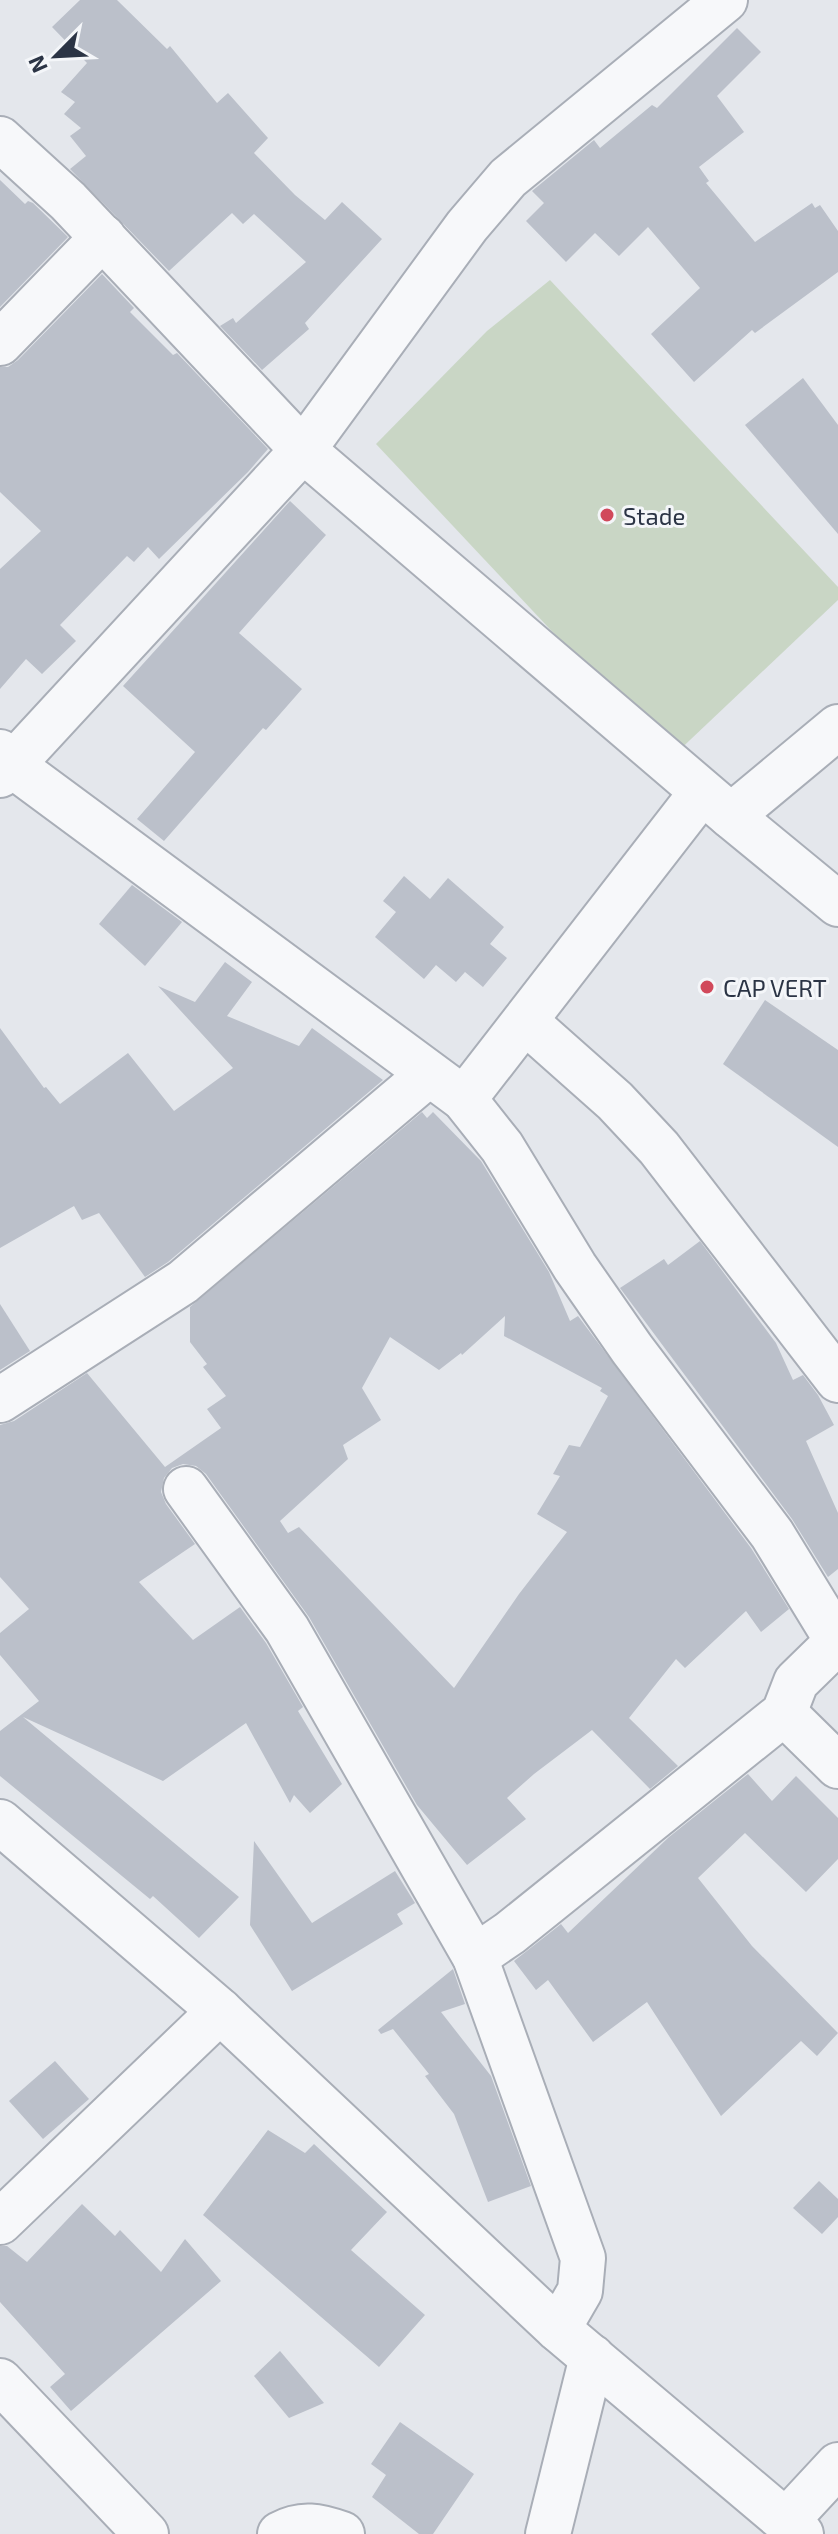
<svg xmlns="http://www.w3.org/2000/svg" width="838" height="2534" font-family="'Exo 2',sans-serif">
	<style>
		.green { fill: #c9d6c5 }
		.building { fill: #bbc0ca; fill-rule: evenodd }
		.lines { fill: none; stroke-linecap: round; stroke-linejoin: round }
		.minor-casing { stroke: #a9aeb7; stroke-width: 48 }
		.minor { stroke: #f7f8fa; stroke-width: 44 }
		.poi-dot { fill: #d1495b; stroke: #f4f6f9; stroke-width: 3 }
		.labels { text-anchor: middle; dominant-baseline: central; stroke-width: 6; stroke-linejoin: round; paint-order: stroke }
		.poi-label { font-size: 24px; fill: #2b3445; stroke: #f4f6f9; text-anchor: start }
	</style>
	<rect width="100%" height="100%" fill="#e4e7ec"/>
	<path class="green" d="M550,280L838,587V600L671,758L376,444L487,331Z"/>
	<g class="building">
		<path d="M80,0H117L167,49L170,46L217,103L228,93L268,138L254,153L295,195L325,220L342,202L382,239L305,323L309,329L262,370L220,326L233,318L236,323L306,262L254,214L243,224L232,213L169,271L70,169L86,156L70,136L81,128L64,114L75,102L61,92L87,63L52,27Z"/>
		<path d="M737,28L761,52L717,96L744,132L699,167L709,181L706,183L755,242L812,203L815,208L820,205L838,231V272L755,333L752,330L694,382L651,334L700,288L648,227L619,256L595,233L566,262L526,221L544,203L532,191L594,140L600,148L652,105L657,108Z"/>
		<path d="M0,180L25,204L28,201L33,203L68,237L0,307Z"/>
		<path d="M102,274L134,308L130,312L173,355L177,353L268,449L248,472L159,559L148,547L134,562L127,556L60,625L76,641L42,674L26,659L0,689V569L41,531L0,492V367H8L18,360Z"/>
		<path d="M803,378L838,425V534L745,425Z"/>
		<path d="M290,501L326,535L239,633L302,689L266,730L263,728L164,841L137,819L195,752L123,686Z"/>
		<path d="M404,876L430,899L448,878L504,927L490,944L507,958L483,987L465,972L456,982L436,965L424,979L375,937L396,912L383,901Z"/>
		<path d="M132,885L182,922L145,966L99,924Z"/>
		<path d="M225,962L252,982L227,1016L299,1046L312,1028L383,1080L168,1262L145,1277L99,1213L82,1220L74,1206L0,1248V1028L44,1088L46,1087L60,1104L128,1053L174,1111L233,1068L158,986L195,1002Z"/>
		<path d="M765,1000L838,1050V1147L723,1064Z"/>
		<path d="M422,1112L427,1118L433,1112L481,1161L549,1272L570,1321L578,1316L751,1548L789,1609L761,1632L746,1611L685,1668L676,1659L629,1718L678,1766L650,1789L592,1730L534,1774L507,1798L526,1819L467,1865L417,1805L309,1617L206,1474L196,1466L183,1464L172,1468L164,1478L161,1492L166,1504L195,1544L139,1582L193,1640L240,1607L266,1643L303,1707L298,1711L342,1784L310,1813L294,1795L290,1803L246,1723L163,1781L23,1717L239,1897L199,1938L153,1896L150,1899L0,1776V1731L39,1701L0,1655V1633L29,1609L0,1577V1425L14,1421L87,1373L165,1467L221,1428L207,1409L226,1396L203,1367L207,1364L190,1342V1307ZM505,1316L504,1336L602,1388L600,1391L608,1396L580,1447L569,1445L553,1474L560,1476L537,1514L567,1532L519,1594L454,1688L299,1527L288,1533L280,1521L348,1459L343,1445L381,1420L362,1388L390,1337L439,1370L461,1353L462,1355Z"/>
		<path d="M700,1241L776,1343L793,1380L803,1375L818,1395L834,1425L806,1441L838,1513V1569L828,1577L792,1519L620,1288L664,1259L668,1265Z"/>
		<path d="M0,1304L30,1351L0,1370Z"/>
		<path d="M748,1774L772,1801L796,1776L838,1818V1859L806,1892L745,1833L698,1878L752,1946L838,2033L817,2056L801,2041L721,2116L647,2002L593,2042L548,1980L536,1990L514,1961L561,1924L568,1933L669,1837Z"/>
		<path d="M254,1841L312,1923L395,1871L415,1903L397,1914L403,1924L292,1991L250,1925Z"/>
		<path d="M453,1969L465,2004L441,2012L491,2076L531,2186L488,2202L454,2114L425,2076L429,2074L393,2029L381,2034L378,2030Z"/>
		<path d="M55,2061L89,2099L43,2139L9,2101Z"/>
		<path d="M268,2130L305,2153L314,2144L387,2212L351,2250L425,2315L379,2367L203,2215Z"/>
		<path d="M819,2181L838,2199V2217L822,2234L793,2208Z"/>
		<path d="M82,2204L115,2236L120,2230L161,2272L185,2239L221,2281L71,2411L50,2387L65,2374L0,2302V2246H7L27,2262Z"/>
		<path d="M280,2351L324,2403L289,2418L254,2376Z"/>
		<path d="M400,2422L474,2474L433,2534H419L372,2497L386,2475L371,2464Z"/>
	</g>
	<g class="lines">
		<g class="minor-casing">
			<g id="minor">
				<path d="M0,139L68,201L303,450L731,816L838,904"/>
				<path d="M0,343L103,237"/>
				<path d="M0,752L12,765L464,1099L502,1147L575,1267L632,1349L772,1534L838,1642"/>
				<path d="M0,775L12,765L303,450L467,226L508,178L725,0"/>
				<path d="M731,816L838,727"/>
				<path d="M526,1022L615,1101L659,1148L838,1380"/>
				<path d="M464,1099L702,792"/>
				<path d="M0,1400L183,1282L429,1074"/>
				<path d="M186,1489L287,1629L475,1957L583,2258L580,2291L558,2329"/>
				<path d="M784,1713L838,1766"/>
				<path d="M0,1822L220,2011L558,2329L801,2534"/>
				<path d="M475,1957L510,1933L784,1713L796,1682L838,1641"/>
				<path d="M0,2222L220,2011"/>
				<path d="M0,2381L146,2534"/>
				<path d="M786,2521L838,2465"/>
				<path d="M280,2534C302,2522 319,2526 342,2534"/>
				<path d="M548,2534L592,2357"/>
			</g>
		</g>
		<use href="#minor" class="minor"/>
	</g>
	<g class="poi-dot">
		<circle cx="607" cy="515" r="8"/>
		<circle cx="707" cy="987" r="8"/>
	</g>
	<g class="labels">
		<g class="poi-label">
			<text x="623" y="515">Stade</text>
			<text x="723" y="987">CAP VERT</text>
		</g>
	</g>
	<g transform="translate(56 56) rotate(246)" stroke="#f4f6f9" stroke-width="6" paint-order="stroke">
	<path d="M0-6L14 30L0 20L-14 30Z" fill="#2b3445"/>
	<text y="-12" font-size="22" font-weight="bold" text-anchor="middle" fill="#2b3445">N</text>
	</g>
</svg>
